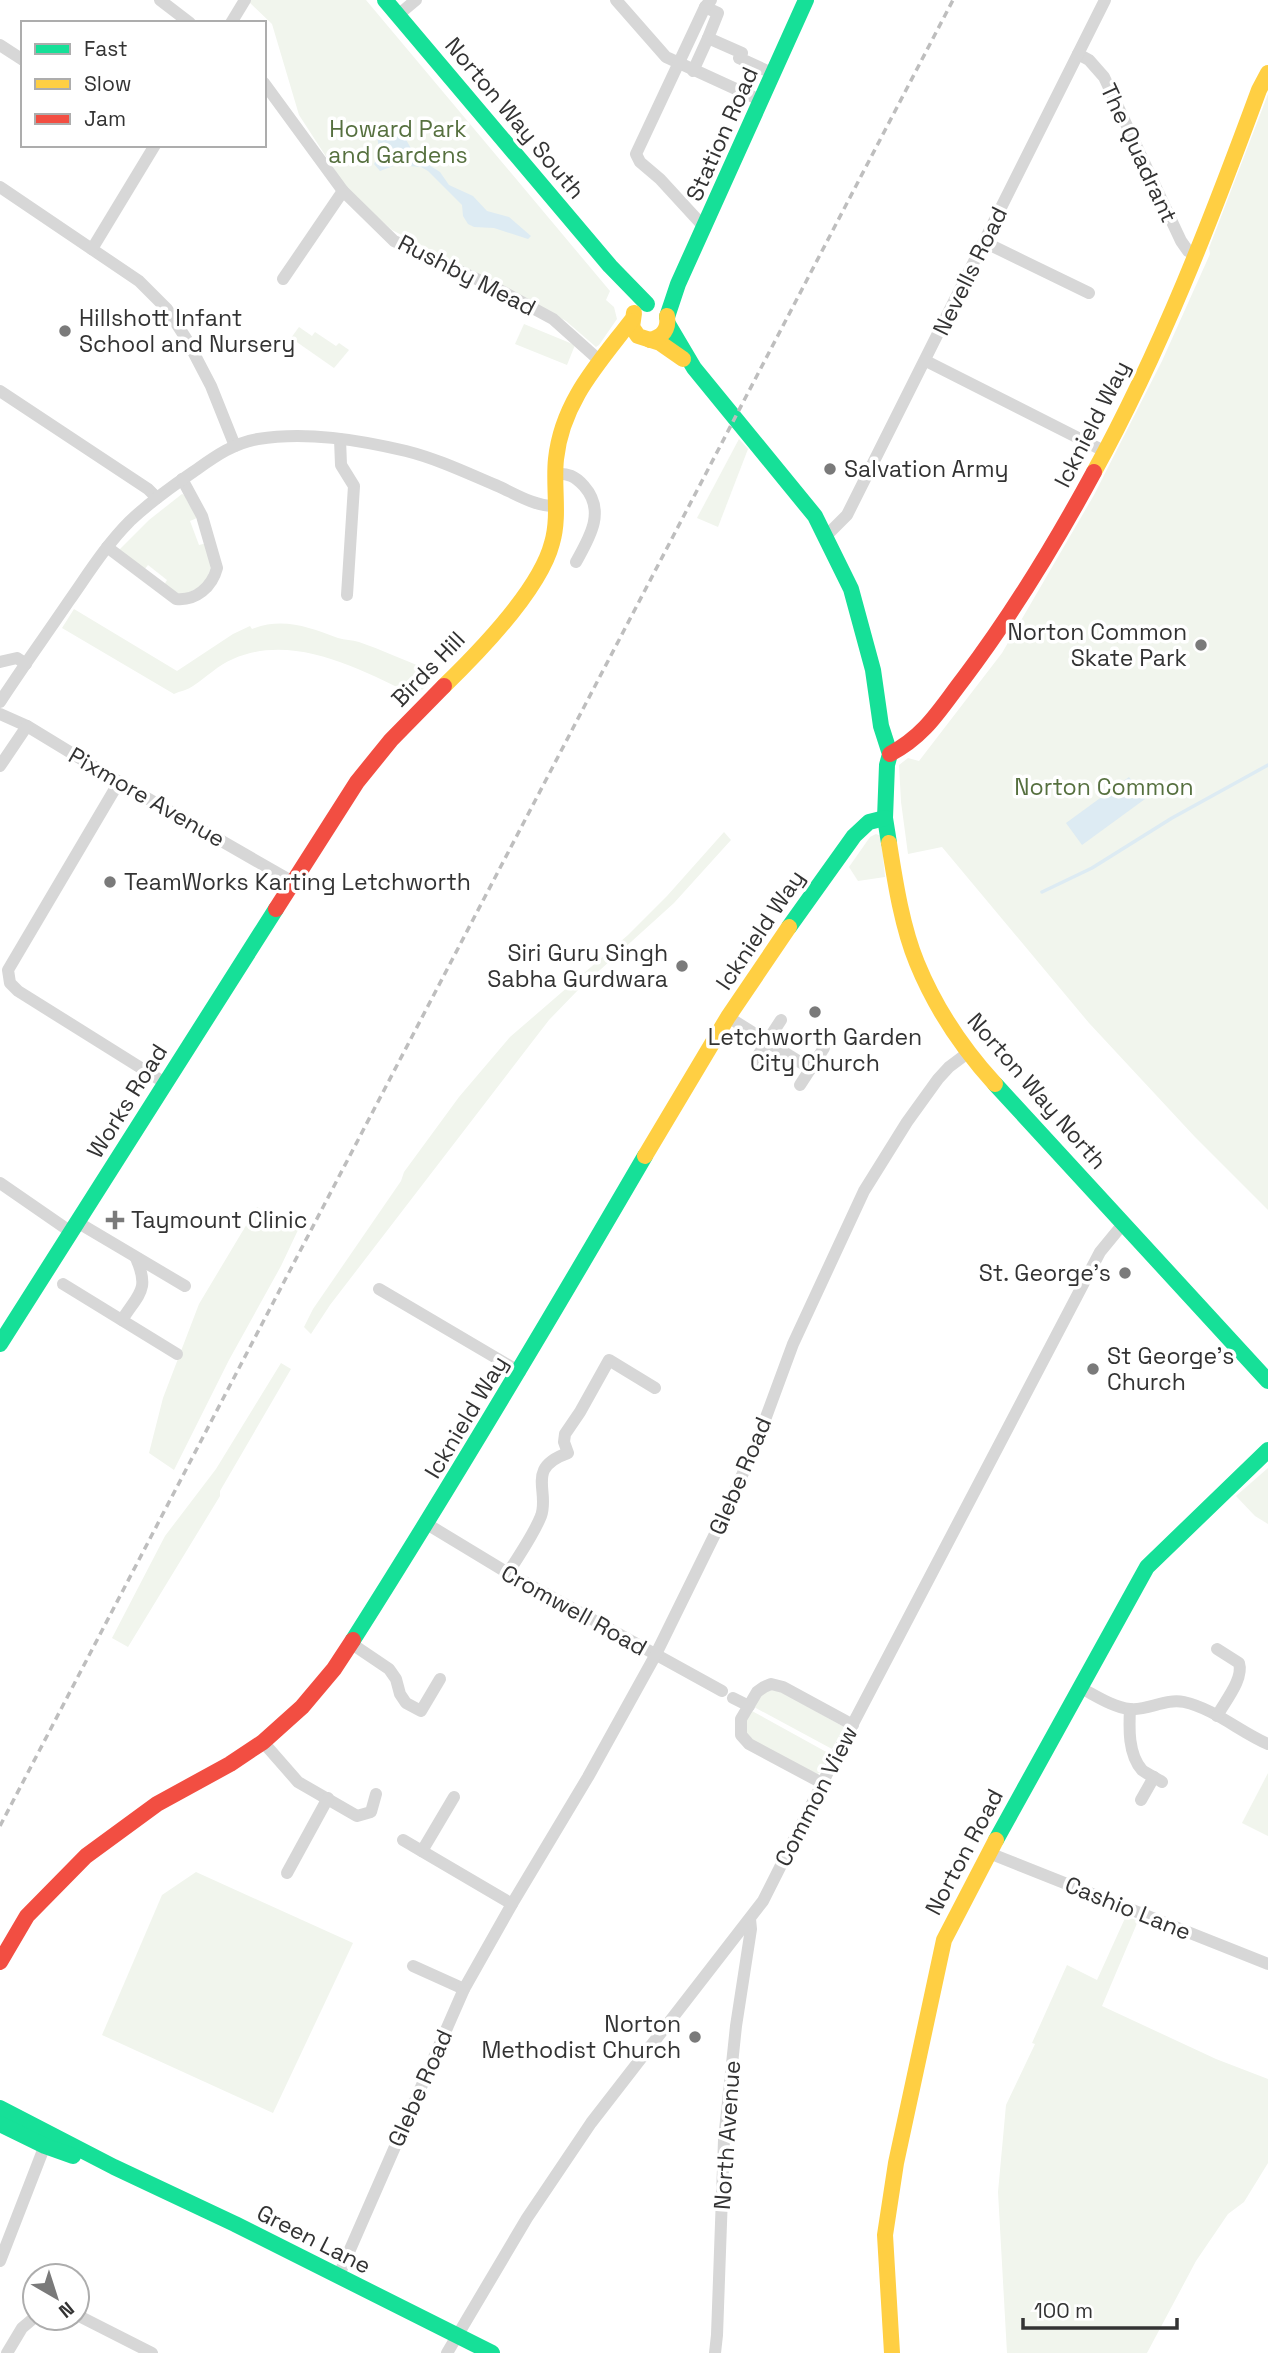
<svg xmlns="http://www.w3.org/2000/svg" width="1268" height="2353" font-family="'Space Grotesk',sans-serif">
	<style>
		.green { fill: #f1f5ed }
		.water { fill: #ddebf3 }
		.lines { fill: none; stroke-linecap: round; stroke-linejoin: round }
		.stream { stroke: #ddebf3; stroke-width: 3.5 }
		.street { stroke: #d7d7d7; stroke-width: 12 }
		.fast { stroke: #16e098; stroke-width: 16 }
		.slow { stroke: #ffcf43; stroke-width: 16 }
		.jam { stroke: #f24e42; stroke-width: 16 }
		.rail { stroke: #bebebe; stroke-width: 3.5; stroke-dasharray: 7 5; stroke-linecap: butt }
		.poi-dot { fill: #7a7a7a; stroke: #fff; stroke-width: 2.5 }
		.labels { text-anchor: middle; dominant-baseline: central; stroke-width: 7; stroke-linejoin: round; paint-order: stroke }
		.street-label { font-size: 23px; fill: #333; stroke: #fff }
		.park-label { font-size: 23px; fill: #56703f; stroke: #fff }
		.poi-label { font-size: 23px; fill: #333; stroke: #fff; text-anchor: start }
	</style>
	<rect width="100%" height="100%" fill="#fff"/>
	<g class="green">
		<path d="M247,0H366L610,291L606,300L614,307L617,319L599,345L596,347L566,321L548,311L392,230L349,192L299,115L272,24Z"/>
		<path d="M1268,94V1210L1195,1137L1089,1023L942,847L908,854L901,802L899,765L908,758L919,761L1002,653L1094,495L1162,361L1210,254L1209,248Z"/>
		<path d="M524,324L575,345L567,365L515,344Z"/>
		<path d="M299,327L312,336L315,332L336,346L339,343L349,350L334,368L291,338Z"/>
		<path d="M739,439L748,449L718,527L697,518Z"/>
		<path d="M182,494L184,495L197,518L190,521L199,545L207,543L212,564L205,584L182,596L164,585L167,580L148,565L144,570L119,550L149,520Z"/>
		<path d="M74,609L177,671L233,634L250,626L252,629C283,617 308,627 338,638C345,640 352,640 359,642C382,650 404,660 426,669L436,676L416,696C361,670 294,632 233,659C218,665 207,677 193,686C188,690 180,691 174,694L62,628Z"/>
		<path d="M724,832L731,840L674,903L579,989L549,1020L330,1305L311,1334L304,1327L313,1309L401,1181L404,1172L459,1097L510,1037L628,935L667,896Z"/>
		<path d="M876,834L881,836L885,877L858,881L849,867L870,837Z"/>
		<path d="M257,1207L298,1230L281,1266L229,1360L174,1470L149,1453L163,1398L199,1304Z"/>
		<path d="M281,1363L291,1369L220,1491V1496L128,1647L112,1638L165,1536L216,1469Z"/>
		<path d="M1268,1468V1524L1255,1516L1236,1496Z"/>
		<path d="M769,1690L780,1691L844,1727L832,1749L754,1707L763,1693Z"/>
		<path d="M752,1711L830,1754L821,1772L817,1774L756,1744L746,1733V1720Z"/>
		<path d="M1268,1773V1836L1242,1823Z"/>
		<path d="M196,1872L353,1943L273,2113L102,2035L162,1895Z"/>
		<path d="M1126,1916L1138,1921L1102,2006L1216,2059L1268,2079V2163L1244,2202L1228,2214L1196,2261L1147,2353H1007L998,2192L1006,2105L1035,2044L1032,2043L1067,1965L1097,1980Z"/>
	</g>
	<g class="water">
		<path d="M391,123L400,129L413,152L421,160L440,172L449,185L473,196L487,211L509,217L531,236L528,239L494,228L474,227L468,224L463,216L462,205L428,171L421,167L396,165L380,171L374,164L380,152L377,137L381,126Z"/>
		<path d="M1129,777L1145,799L1082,845L1066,823Z"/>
	</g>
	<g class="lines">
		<path class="stream" d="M1042,892L1092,868L1172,818L1268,765"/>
		<g class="street">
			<path d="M160,0L190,23"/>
			<path d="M616,0L666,57L762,101"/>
			<path d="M705,7L718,13L708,38L742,53L739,58L774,74"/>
			<path d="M398,15L416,0"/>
			<path d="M231,23L245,0"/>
			<path d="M0,45L23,60"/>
			<path d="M1078,54L1089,60L1104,77L1181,241L1188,251L1197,255"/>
			<path d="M693,71L708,38"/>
			<path d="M264,83L343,191L394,241L494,287L553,319L600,361"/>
			<path d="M0,187L139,281L167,309L187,340L211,386L235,446"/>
			<path d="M705,228L660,179L640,162L636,154L705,7L711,0"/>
			<path d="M984,242L1089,293"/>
			<path d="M92,249L155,145"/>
			<path d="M283,279L343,191"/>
			<path d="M926,361L1106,452"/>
			<path d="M0,391L148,489L157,498"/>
			<path d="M340,439L341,465L354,486L347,595"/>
			<path d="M555,474C568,473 575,476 584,486C606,511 590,537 576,562"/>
			<path d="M826,536L847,515L1105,0"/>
			<path d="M107,547L176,599C196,601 212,587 217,568L202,516L182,479"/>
			<path d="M0,662L17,658L26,664"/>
			<path d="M0,702C22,668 46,635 69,601C88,574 106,545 130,521C149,503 171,487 193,472C213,458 233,443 258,439C306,431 359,440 406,451C438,459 469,474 500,487C517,495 535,506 554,506"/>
			<path d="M0,714L27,726L119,782L293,882"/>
			<path d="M0,766L27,726"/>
			<path d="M119,782L8,970L10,983L18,991L165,1083"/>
			<path d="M728,1017L811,1069"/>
			<path d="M755,1060L781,1020"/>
			<path d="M800,1085L824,1048"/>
			<path d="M0,1183L71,1232"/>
			<path d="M77,1222L185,1286"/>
			<path d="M63,1284L177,1354"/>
			<path d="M379,1289L520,1372"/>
			<path d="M122,1320C139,1293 150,1290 136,1258"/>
			<path d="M427,1524L508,1573L722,1691"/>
			<path d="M508,1573C519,1555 533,1536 541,1516C550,1491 525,1468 568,1453L564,1442L565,1434L580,1412L609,1360L655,1388"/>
			<path d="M352,1644L389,1669L396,1679L400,1694L406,1703L421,1711L440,1679"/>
			<path d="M1079,1687C1095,1695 1112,1707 1130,1709C1148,1711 1165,1698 1184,1702C1215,1709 1240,1732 1268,1744"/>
			<path d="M733,1698L749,1706"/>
			<path d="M1130,1709C1129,1728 1128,1754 1142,1770C1147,1774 1156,1778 1162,1782"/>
			<path d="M1217,1716C1225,1701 1244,1679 1239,1663L1217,1649"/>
			<path d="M263,1742L298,1782L357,1816L371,1812L376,1794"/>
			<path d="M822,1783L749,1744L741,1735V1719L757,1692L764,1687L771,1684L783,1687L853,1725"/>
			<path d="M1141,1800L1154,1777"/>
			<path d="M403,1840L512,1904"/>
			<path d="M422,1851L454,1797"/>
			<path d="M989,1853L1268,1964"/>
			<path d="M287,1873L328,1798"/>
			<path d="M413,1966L464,1989"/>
			<path d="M0,2261L47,2140"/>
			<path d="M338,2277L464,1989L512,1904L588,1777L655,1656L715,1534L755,1447L793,1344L864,1191L907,1122L938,1079L949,1067L969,1052"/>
			<path d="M77,2315L152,2353"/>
			<path d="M7,2353L22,2328L35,2317"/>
			<path d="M447,2353L527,2218L591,2123L763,1901L835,1758L1100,1252L1123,1224"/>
			<path d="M715,2353L717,2335L724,2140L736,2026L751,1929L750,1919"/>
		</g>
		<g class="fast">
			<path d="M385,0L610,266L647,304"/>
			<path d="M667,317L678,284L806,0"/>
			<path d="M668,324L694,368L815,516L851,589L873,670L881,726L890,754L887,765L885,818L889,843"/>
			<path d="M789,927L854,836L869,822L885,818"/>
			<path d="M995,1084L1268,1381"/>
			<path d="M0,1344L276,909"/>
			<path d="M353,1640C454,1481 550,1319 645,1156"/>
			<path d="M996,1840L1147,1567L1268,1450"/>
			<path d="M0,2108L114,2167L235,2224L492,2353"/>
			<path d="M0,2124L45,2146L73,2156"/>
		</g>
		<g class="slow">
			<path d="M634,313L632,327L638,336L660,343L683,359"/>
			<path d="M650,340C663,337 669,329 667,316"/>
			<path d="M1094,472C1161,350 1211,220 1259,90L1268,73"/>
			<path d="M444,686C478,653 540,590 552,543C560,516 553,486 556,459C562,402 598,364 631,321"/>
			<path d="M889,843C895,881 902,927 917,963C935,1007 963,1049 995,1084"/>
			<path d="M645,1156L728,1017L789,927"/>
			<path d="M892,2353L885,2235L896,2163L944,1940L996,1840"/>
		</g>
		<g class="jam">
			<path d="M890,754C926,735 940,709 964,678C1013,613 1055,544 1094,472"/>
			<path d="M276,909L357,782L391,740L444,686"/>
			<path d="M0,1962L27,1916L86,1856L157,1804L230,1764L263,1742L302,1707L334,1669L353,1640"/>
		</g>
		<path class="rail" d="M0,1826L953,0"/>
	</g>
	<g class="poi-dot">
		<circle cx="65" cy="331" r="7"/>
		<circle cx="830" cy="469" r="7"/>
		<circle cx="1201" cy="645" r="7"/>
		<circle cx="110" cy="882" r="7"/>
		<circle cx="682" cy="966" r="7"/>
		<circle cx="815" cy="1012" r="7"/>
		<path d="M111.5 1209.5h7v7h7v7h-7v7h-7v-7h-7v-7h7z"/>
		<circle cx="1125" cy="1273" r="7"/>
		<circle cx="1093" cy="1369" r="7"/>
		<circle cx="695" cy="2037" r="7"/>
	</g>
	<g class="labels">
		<g class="street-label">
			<text transform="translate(515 118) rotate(50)">Norton Way South</text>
			<text transform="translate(722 134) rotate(-66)">Station Road</text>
			<text transform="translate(1139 153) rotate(65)">The Quadrant</text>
			<text transform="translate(970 271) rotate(-64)">Nevells Road</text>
			<text transform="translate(467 275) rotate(27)">Rushby Mead</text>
			<text transform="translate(1092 424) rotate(-63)">Icknield Way</text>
			<text transform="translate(428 669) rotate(-46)">Birds Hill</text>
			<text transform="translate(147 797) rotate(30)">Pixmore Avenue</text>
			<text transform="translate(760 930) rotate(-56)">Icknield Way</text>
			<text transform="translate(1037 1091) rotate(49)">Norton Way North</text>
			<text transform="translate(127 1101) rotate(-58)">Works Road</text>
			<text transform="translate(466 1417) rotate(-59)">Icknield Way</text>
			<text transform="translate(740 1476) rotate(-67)">Glebe Road</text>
			<text transform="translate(574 1610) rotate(29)">Cromwell Road</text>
			<text transform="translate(816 1796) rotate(-63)">Common View</text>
			<text transform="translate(964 1852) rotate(-62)">Norton Road</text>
			<text transform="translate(1128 1908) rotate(22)">Cashio Lane</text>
			<text transform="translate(420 2088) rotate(-66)">Glebe Road</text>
			<text transform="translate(727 2135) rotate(-86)">North Avenue</text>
			<text transform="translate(314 2239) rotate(27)">Green Lane</text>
		</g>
		<g class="park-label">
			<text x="398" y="129">Howard Park<tspan x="398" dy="26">and Gardens</tspan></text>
			<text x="1104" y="787">Norton Common</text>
		</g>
		<g class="poi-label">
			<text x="79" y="318">Hillshott Infant<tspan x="79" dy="26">School and Nursery</tspan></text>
			<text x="844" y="469">Salvation Army</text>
			<text x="1187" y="632" text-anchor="end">Norton Common<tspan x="1187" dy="26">Skate Park</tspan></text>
			<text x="124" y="882">TeamWorks Karting Letchworth</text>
			<text x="668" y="953" text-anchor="end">Siri Guru Singh<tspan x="668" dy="26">Sabha Gurdwara</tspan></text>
			<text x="815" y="1037" text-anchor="middle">Letchworth Garden<tspan x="815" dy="26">City Church</tspan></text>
			<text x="131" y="1220">Taymount Clinic</text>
			<text x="1111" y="1273" text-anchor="end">St. George's</text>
			<text x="1107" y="1356">St George's<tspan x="1107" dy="26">Church</tspan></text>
			<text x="681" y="2024" text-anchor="end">Norton<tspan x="681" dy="26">Methodist Church</tspan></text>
		</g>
	</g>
	<rect x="21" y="21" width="245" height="126" fill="#ffffff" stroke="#adadad" stroke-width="2"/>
	<rect x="35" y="44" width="35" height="10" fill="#16e098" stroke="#adadad" stroke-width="2"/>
	<text x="84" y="56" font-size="21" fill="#333333">Fast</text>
	<rect x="35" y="79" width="35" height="10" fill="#ffcf43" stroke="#adadad" stroke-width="2"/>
	<text x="84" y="91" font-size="21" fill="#333333">Slow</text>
	<rect x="35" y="114" width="35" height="10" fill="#f24e42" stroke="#adadad" stroke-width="2"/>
	<text x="84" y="126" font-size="21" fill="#333333">Jam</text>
	<g transform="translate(56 2297) rotate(141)"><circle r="33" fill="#ffffff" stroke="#adadad" stroke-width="2"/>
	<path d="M0-5L12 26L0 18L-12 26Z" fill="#7a7a7a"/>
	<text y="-10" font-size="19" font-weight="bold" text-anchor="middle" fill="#333333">N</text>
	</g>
	<path d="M1023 2318v10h154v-10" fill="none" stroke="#333333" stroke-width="3.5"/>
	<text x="1034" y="2318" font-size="21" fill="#333333" stroke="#ffffff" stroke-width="5" paint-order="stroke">100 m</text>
</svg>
